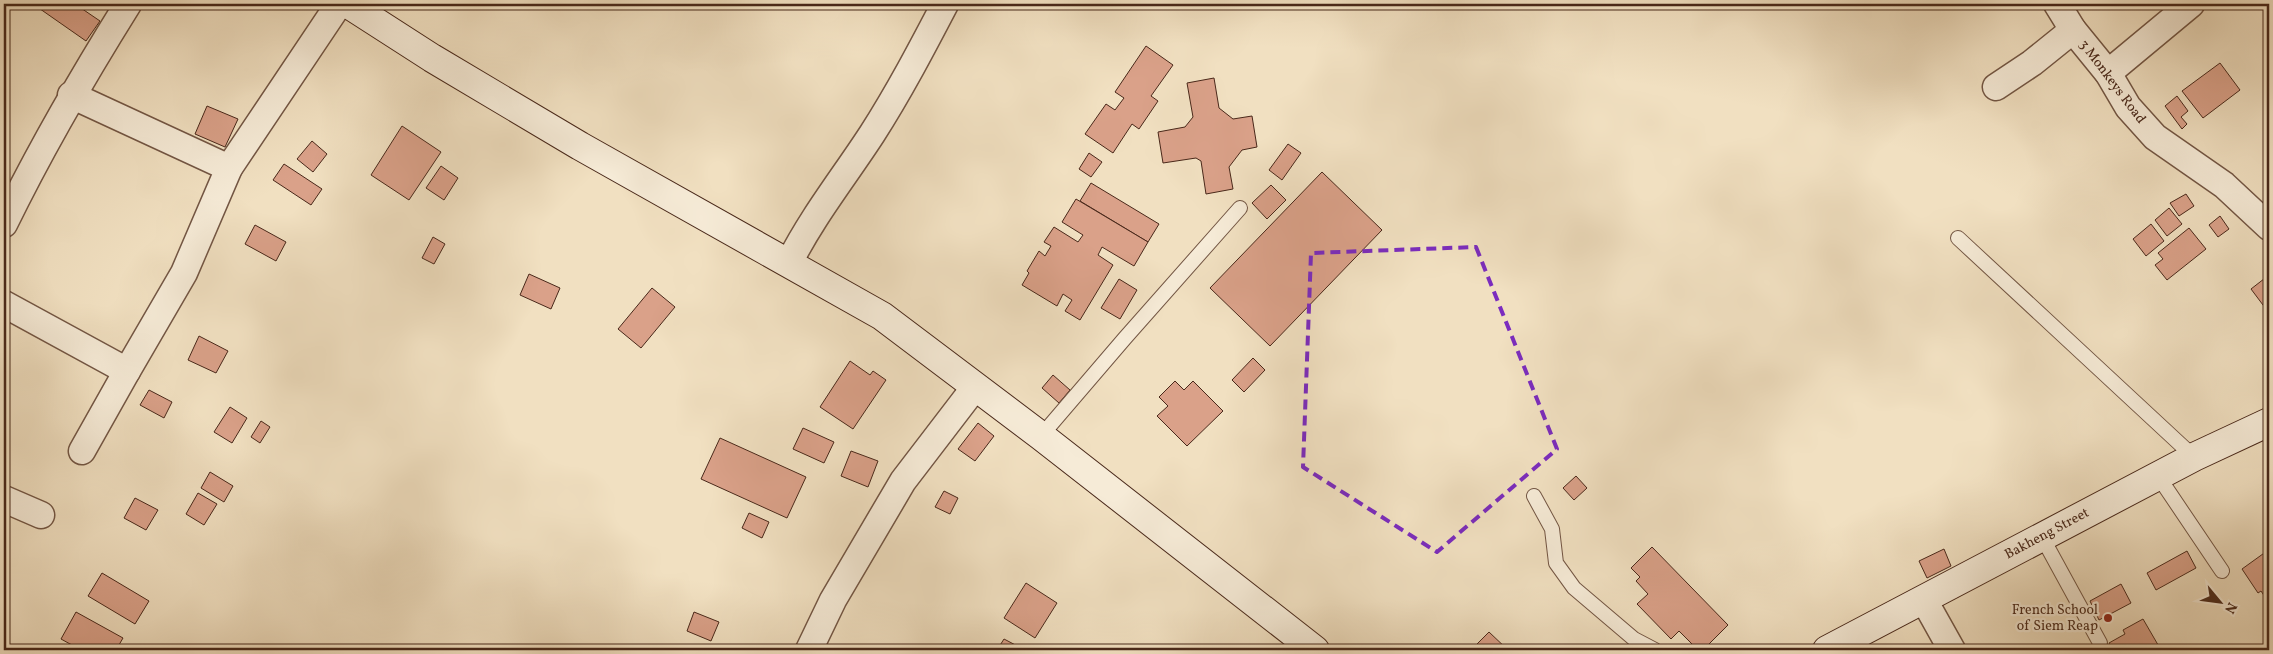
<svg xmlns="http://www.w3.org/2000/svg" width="2273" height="654" font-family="Vollkorn,serif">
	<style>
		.building { fill: #daa189; stroke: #49281a }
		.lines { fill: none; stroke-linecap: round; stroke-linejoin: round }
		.lane-casing { stroke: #735644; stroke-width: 16 }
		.street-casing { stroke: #735644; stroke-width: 29 }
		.secondary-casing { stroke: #49281a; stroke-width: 30 }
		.lane { stroke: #f6ebd7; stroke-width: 14 }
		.street { stroke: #f6ebd7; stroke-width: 26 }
		.secondary { stroke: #f6ebd7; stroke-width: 28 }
		.marked { fill: none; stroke: #7b2cbf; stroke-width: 4; stroke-dasharray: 10 6; stroke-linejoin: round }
		.poi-dot { fill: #8f2418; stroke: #f6ebd7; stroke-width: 2 }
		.labels { text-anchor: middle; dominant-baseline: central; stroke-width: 4.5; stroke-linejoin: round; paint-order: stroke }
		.street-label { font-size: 14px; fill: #49281a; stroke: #f6ebd7 }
		.poi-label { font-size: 14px; fill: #49281a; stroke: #f6ebd7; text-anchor: end }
	</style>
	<rect width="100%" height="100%" fill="#f1e0c1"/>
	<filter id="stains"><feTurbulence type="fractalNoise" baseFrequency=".004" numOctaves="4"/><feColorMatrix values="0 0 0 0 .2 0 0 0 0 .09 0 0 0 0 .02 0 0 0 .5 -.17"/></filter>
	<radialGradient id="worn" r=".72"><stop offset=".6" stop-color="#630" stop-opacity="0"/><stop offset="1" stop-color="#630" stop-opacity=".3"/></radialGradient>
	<g class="building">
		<path d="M33,4H75L100,21L86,41Z"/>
		<path d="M1146,46L1173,65L1151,96L1158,101L1139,129L1132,124L1113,153L1085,134L1106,104L1115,110L1124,98L1115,92Z"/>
		<path d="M2220,63L2240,90L2203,118L2182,91Z"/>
		<path d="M1214,78L1219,108L1233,119L1252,116L1257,147L1242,150L1229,167L1233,189L1206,194L1201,161L1196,158L1163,163L1158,132L1185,127L1193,117L1187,83Z"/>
		<path d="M2177,96L2188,111L2181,117L2187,124L2182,129L2165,106Z"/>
		<path d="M207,106L238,119L225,147L195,134Z"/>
		<path d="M402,126L441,152L409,200L371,175Z"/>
		<path d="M312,141L327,154L313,172L297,159Z"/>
		<path d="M1288,144L1301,153L1282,180L1269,170Z"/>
		<path d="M1089,153L1102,162L1091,177L1079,169Z"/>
		<path d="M284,164L322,189L311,205L273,180Z"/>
		<path d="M441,166L458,178L444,200L426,188Z"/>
		<path d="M1322,172L1382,230L1270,346L1210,288Z"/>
		<path d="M1091,183L1159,224L1148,242L1080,201Z"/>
		<path d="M1271,185L1286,200L1267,219L1252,203Z"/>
		<path d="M2186,194L2194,206L2179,216L2170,203Z"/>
		<path d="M1076,199L1148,242L1134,266L1102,247L1098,255L1113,265L1080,320L1065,311L1072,300L1063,294L1057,306L1022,285L1029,273L1027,271L1039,251L1045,256L1051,246L1044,242L1054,227L1078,242L1083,235L1062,222Z"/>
		<path d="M2169,208L2182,224L2167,236L2155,220Z"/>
		<path d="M2220,216L2229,229L2218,237L2209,225Z"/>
		<path d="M2151,224L2164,241L2146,256L2133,239Z"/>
		<path d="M255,225L286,242L276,261L245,244Z"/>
		<path d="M2189,228L2206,249L2167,280L2155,265L2163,259L2158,253Z"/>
		<path d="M433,237L445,244L434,264L422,258Z"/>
		<path d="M529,274L560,288L551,309L520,295Z"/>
		<path d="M2269,275V313L2251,289Z"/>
		<path d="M1119,279L1137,290L1120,319L1101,308Z"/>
		<path d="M652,288L675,307L641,348L618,329Z"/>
		<path d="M199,336L228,351L216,373L188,360Z"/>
		<path d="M1253,358L1265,370L1244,392L1232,380Z"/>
		<path d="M850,361L870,375L873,371L886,380L853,429L820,407Z"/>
		<path d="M1053,375L1070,390L1059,403L1042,388Z"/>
		<path d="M1175,381L1184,390L1193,381L1223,411L1187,446L1157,416L1168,406L1159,397Z"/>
		<path d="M149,390L172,402L164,418L140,405Z"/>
		<path d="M230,407L247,418L232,443L214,432Z"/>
		<path d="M261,421L270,427L260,443L251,437Z"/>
		<path d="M978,423L994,436L975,461L958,449Z"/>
		<path d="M803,428L834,442L824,463L793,449Z"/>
		<path d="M720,438L806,477L787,518L701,479Z"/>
		<path d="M851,451L878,461L868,487L841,476Z"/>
		<path d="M210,472L233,486L224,502L201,488Z"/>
		<path d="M1576,476L1587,488L1574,500L1563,488Z"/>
		<path d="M944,491L958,498L950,514L935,507Z"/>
		<path d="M198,493L217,504L204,525L186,514Z"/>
		<path d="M135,498L158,510L146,530L124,518Z"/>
		<path d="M749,513L769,522L762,538L742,528Z"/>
		<path d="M1652,547L1728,625L1703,650H1698L1679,631L1671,639L1637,604L1648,594L1636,581L1640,577L1631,568Z"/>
		<path d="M1944,549L1951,566L1927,578L1919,561Z"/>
		<path d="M2187,551L2196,568L2156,590L2147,573Z"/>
		<path d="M2267,551L2269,554V603L2261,591L2258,593L2242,569Z"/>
		<path d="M102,573L149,601L135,624L88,596Z"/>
		<path d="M1026,583L1057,603L1035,638L1004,618Z"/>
		<path d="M2121,584L2131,603L2099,620L2090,601Z"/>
		<path d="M76,612L123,638L116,650H81L61,639Z"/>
		<path d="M694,612L719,622L711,641L687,631Z"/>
		<path d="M2143,619L2161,650H2108L2112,648L2109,643L2125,634L2123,630Z"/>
		<path d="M1489,632L1508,650H1471Z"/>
		<path d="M1004,639L1025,650H997Z"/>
	</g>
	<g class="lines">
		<g class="lane-casing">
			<g id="lane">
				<path d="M1958,238L2194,457"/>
				<path d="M1041,436L1125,338L1240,208"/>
				<path d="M2158,476L2222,571"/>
				<path d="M1534,496L1552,529L1556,563L1574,588L1634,639L1655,650"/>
				<path d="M2042,537L2100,643"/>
			</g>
		</g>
		<g class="street-casing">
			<g id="street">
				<path d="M2057,4L2073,30L2108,73L2128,107L2155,137L2224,185L2269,227"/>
				<path d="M2108,73L2191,4"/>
				<path d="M1996,87L2032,63L2073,30"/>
				<path d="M71,95L229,168"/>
				<path d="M4,224C41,148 83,76 128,4"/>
				<path d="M789,263C812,217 844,177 872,134C899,92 922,48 945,4"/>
				<path d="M4,304L127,371L82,451"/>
				<path d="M127,371L184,273L229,168L339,4"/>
				<path d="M4,499L41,515"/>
				<path d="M1924,600L1952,650"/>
				<path d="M809,650L833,600L903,481L975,387"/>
			</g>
		</g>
		<g class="secondary-casing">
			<g id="secondary">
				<path d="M348,4L432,58L580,146L882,316L1041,436L1315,650"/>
				<path d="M1827,650L2194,457L2269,422"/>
			</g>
		</g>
		<use href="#lane" class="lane"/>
		<use href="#street" class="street"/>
		<use href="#secondary" class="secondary"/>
	</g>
	<path class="marked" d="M1476,247L1557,449L1437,552L1303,467L1311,253Z"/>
	<circle class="poi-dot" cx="2108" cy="618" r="5"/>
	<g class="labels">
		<g class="street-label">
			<text transform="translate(2112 82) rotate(53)">3 Monkeys Road</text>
			<text transform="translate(2047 534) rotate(-28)">Bakheng Street</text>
		</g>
		<g class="poi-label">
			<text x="2098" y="610">French School<tspan x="2098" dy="16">of Siem Reap</tspan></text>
		</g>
	</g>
	<rect width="2273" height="654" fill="none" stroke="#f1e0c1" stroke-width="20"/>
	<rect x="5" y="5" width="2263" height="644" fill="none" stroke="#49281a" stroke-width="2.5"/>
	<rect x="10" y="10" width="2253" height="634" fill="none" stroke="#49281a"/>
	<g transform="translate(2220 602) rotate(119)" stroke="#f6ebd7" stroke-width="4" paint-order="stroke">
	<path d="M0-4L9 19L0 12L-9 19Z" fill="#49281a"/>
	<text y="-8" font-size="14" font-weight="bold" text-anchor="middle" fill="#49281a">N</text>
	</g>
	<rect width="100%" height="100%" filter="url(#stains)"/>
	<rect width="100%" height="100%" fill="url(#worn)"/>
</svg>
